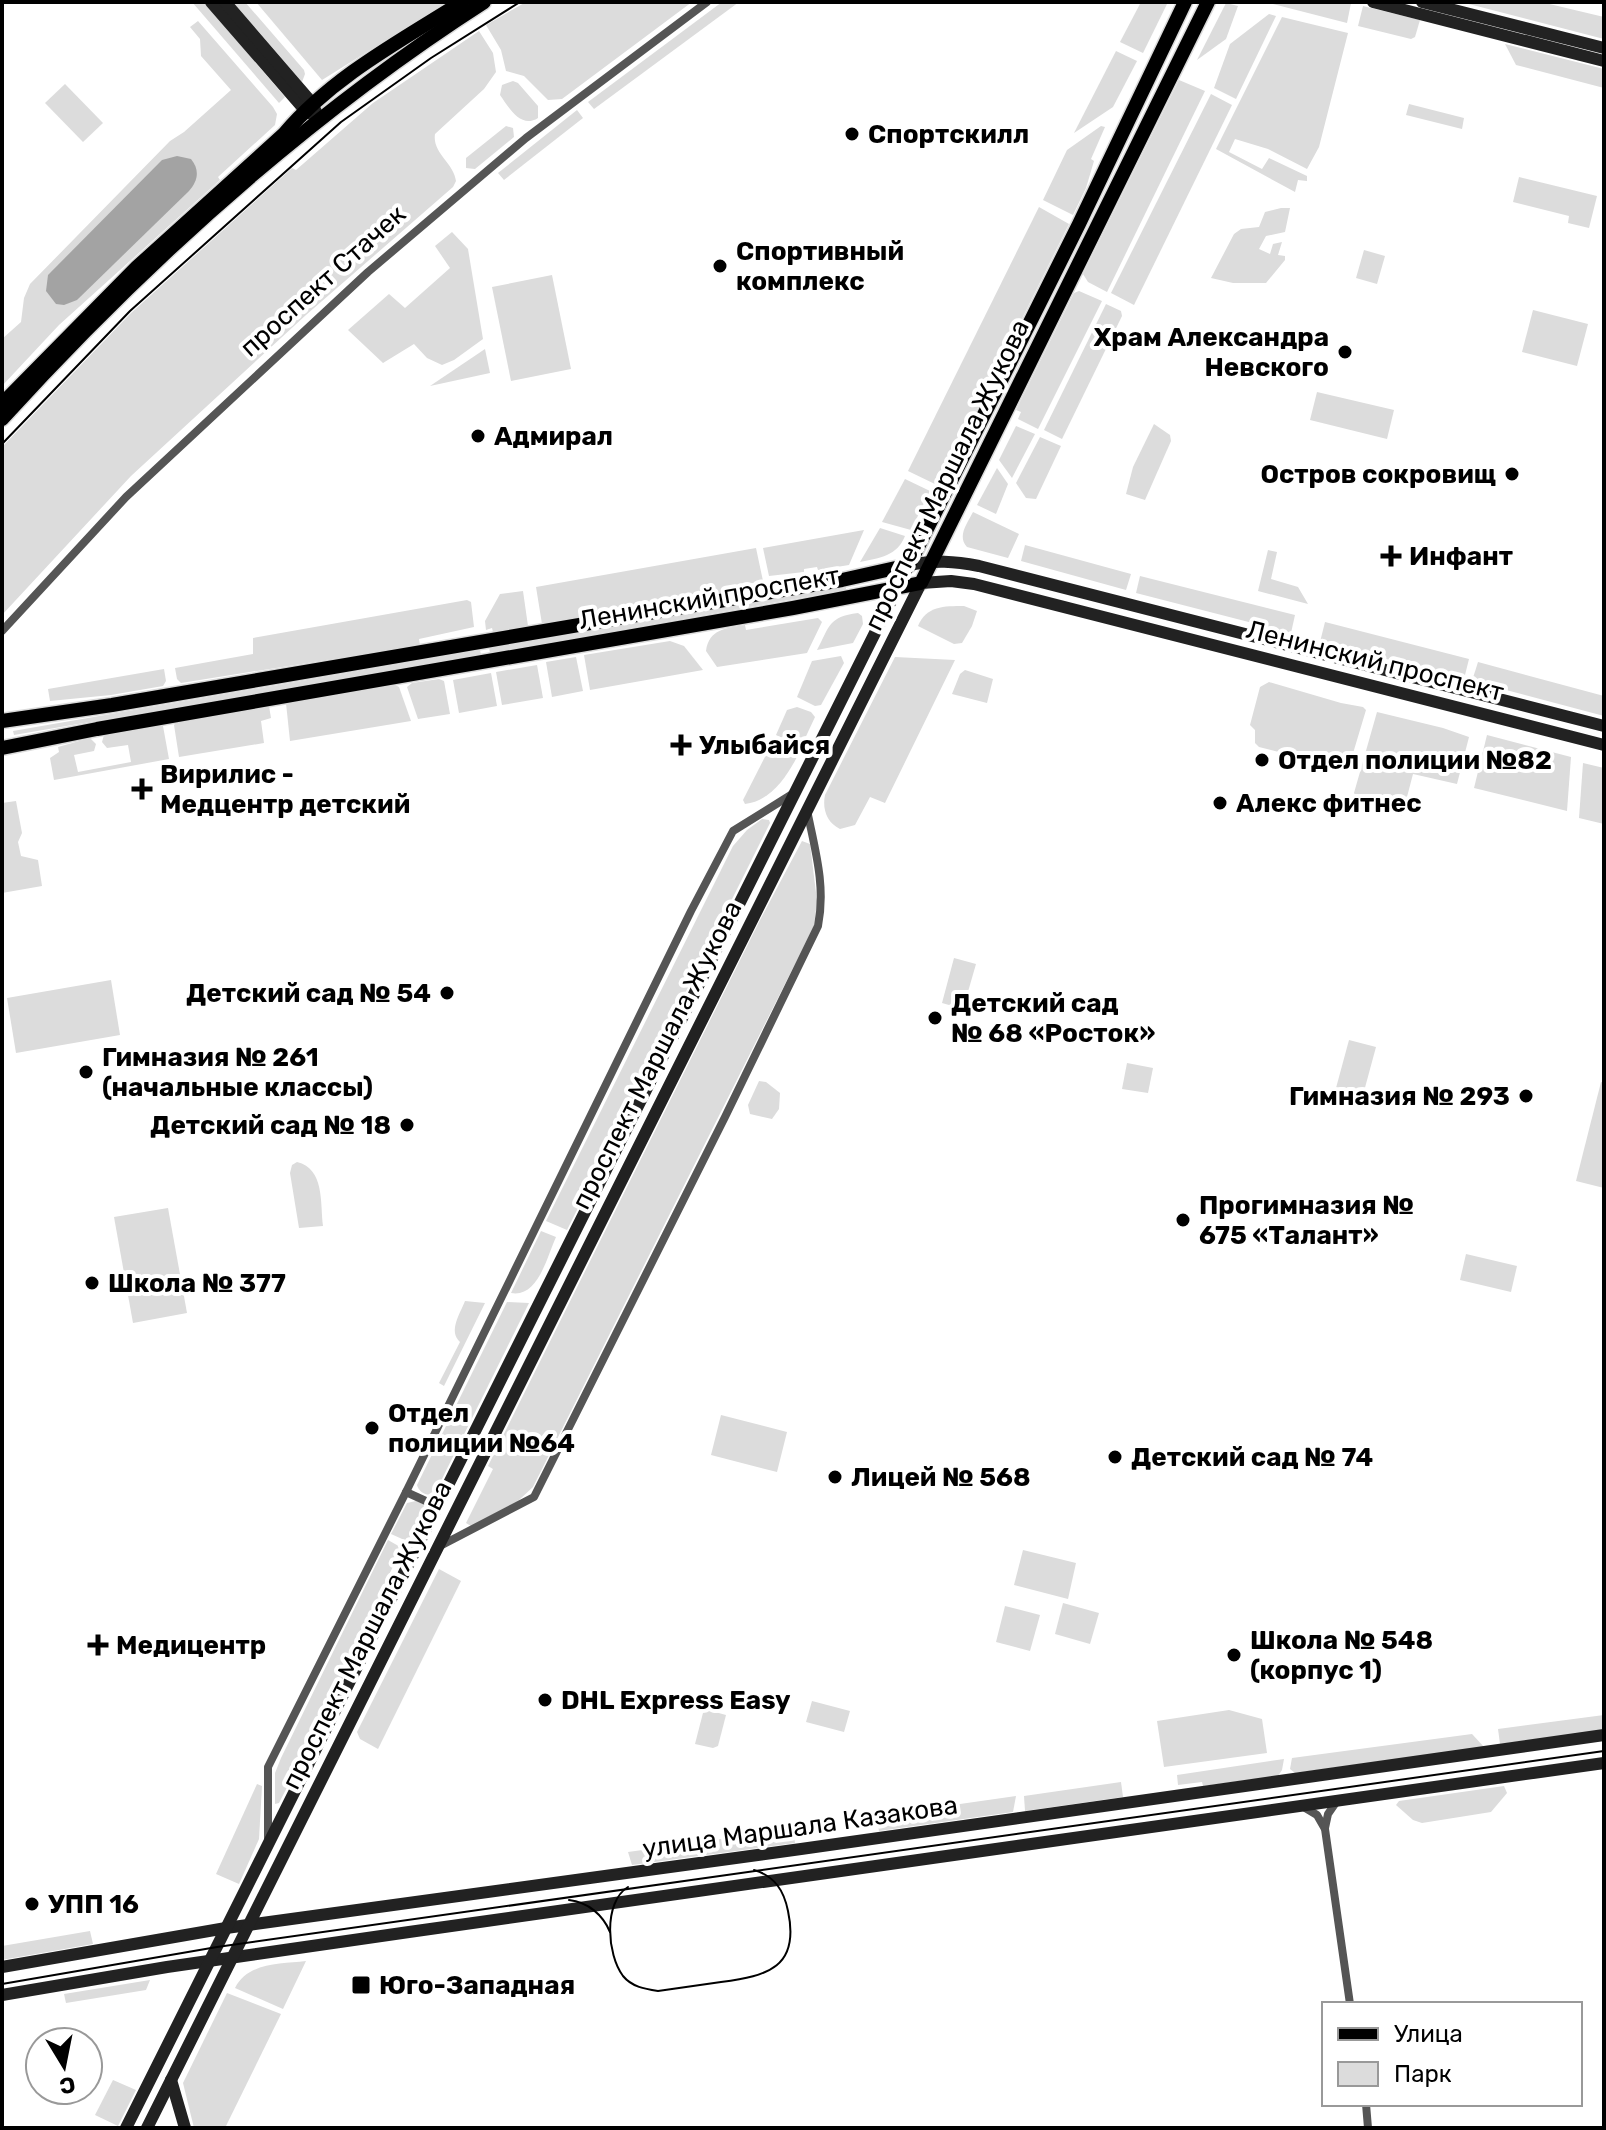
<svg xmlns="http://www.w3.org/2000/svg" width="1606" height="2130" font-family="Rubik,sans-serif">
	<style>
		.green { fill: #dcdcdc }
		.water { fill: #a3a3a3 }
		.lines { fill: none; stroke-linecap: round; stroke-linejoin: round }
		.primary-casing { stroke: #dbdbdb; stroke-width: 17 }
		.street { stroke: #555; stroke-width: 8 }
		.secondary { stroke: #222; stroke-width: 12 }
		.primary { stroke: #000; stroke-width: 14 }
		.tram { stroke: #000; stroke-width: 2 }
		.poi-dot { fill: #000; stroke: #fff; stroke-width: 3 }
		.labels { text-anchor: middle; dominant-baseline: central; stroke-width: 8; stroke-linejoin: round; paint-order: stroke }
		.poi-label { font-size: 26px; font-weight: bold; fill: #000; stroke: #fff; text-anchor: start }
		.street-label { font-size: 26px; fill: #000; stroke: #fff }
	</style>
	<rect width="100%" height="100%" fill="#fff"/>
	<g class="green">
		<path d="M192,2H204L285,97L279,103Z"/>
		<path d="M233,2H245L304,70L305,74L302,82Z"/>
		<path d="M256,2H447L322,80Z"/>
		<path d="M526,2H692L562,99L548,100L524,76L506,71L501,50L486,25Z"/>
		<path d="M722,2H739L594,109L588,102Z"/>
		<path d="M1141,2H1168L1143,53L1120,42Z"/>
		<path d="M1265,2H1345L1351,3L1347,23Z"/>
		<path d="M1461,2H1541L1604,17V39Z"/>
		<path d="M1226,3L1238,6L1226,39L1197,60Z"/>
		<path d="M1363,6L1420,20L1415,37L1411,39L1358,26Z"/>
		<path d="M1269,14L1276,16L1236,99L1214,88L1230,44Z"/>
		<path d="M1282,17L1348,33L1319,147L1307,169L1268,149L1235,139L1229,152L1262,169L1269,158L1307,176V181L1298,180L1295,192L1216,149Z"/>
		<path d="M198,21L273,107L277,114L275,125L218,177L220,180L59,325L2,386V339L21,322L24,298L30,284L170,141L184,132L231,90L201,56L200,39L190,27Z"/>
		<path d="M479,31L493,53L496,72L484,89L435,134C432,153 454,163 456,181L453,187L306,315L131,476L2,615V447L131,313L292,168L296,170L373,103Z"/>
		<path d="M1505,44L1604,69V88L1516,65Z"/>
		<path d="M1116,51L1137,61L1113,107L1074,133Z"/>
		<path d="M1179,80L1205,91L1107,292L1088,282L1083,274Z"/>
		<path d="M513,81L518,83L538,106V118C521,129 509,108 500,95L502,85Z"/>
		<path d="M65,84L103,123L83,142L45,103Z"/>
		<path d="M1211,94L1232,105L1134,305L1111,293Z"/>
		<path d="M1409,104L1464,118L1462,129L1406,115Z"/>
		<path d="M577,110L583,118L504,180L498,173Z"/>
		<path d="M506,126L513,128L514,137L475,169L466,168V158Z"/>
		<path d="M1101,126L1105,127L1091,159L1094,161L1086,188L1073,215L1043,200L1067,150Z"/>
		<path d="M1519,177L1597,196L1589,228L1568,223L1569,216L1513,202Z"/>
		<path d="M1039,207L1069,224L939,486L908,471Z"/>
		<path d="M1281,208H1290L1285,232L1266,236L1259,249L1270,254L1273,244L1282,242L1278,255L1285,256V260L1266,283H1233L1211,278L1234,234L1241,229L1259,227L1265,212Z"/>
		<path d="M452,232L468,249L483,339L454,360L442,365L427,358L414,344L383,363L348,330L389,294L405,308L450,268L435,246Z"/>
		<path d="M1364,250L1385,256L1377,284L1356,278Z"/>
		<path d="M552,275L571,369L511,381L492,287Z"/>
		<path d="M1079,291L1102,301L1038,429L1018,419L1021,412L1016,410L1074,293Z"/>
		<path d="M1106,304L1121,311L1122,316L1062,439L1044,430Z"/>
		<path d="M1533,310L1588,324L1577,366L1522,352Z"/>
		<path d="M485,349L490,373L430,386Z"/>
		<path d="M1317,392L1394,410L1387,439L1310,420Z"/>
		<path d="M1154,424L1170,435L1171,441L1145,500L1126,494L1133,467Z"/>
		<path d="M1016,426L1035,434L1012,478L999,460Z"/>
		<path d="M1040,437L1061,446L1036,499L1026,498L1016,483Z"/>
		<path d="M997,468L1008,484L996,514L977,505Z"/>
		<path d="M905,479L930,491L911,530L882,522Z"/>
		<path d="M973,512L1019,534L1008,558L967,547C957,536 967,524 973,512Z"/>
		<path d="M880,528L905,536C897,556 880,558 860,562Z"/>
		<path d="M864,530L849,565L818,570L817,567L804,569V572L769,576L763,548Z"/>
		<path d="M1025,545L1131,574L1126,590L1021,561Z"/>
		<path d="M756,548L763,581L723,589L724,593L542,624L536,587Z"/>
		<path d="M1268,550L1277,552L1271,579L1298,587L1308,604L1258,591Z"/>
		<path d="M1140,576L1295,615L1291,633L1136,593Z"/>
		<path d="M846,586V590L490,653L489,648Z"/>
		<path d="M523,591L528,626L493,632L492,628L486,630L485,621L500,594Z"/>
		<path d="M467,600L471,602L474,627L419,639L420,645L181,683L177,679L175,668L253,654V638Z"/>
		<path d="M964,606L977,611L972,626L962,643L954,644L918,626C926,606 944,606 964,606Z"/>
		<path d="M858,613L862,616L863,624L853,643L817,650C830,626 828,617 858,613Z"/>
		<path d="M818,618L822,622L807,653L717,667L706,651C709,629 726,628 745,625L746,630Z"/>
		<path d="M1325,622L1469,659L1464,679L1320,642Z"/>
		<path d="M670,641L684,646L703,670L590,690L584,655Z"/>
		<path d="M480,650L481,655L14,735L13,731Z"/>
		<path d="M841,656L844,663L821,705L815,706L797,697L812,661Z"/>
		<path d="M576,657L583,691L552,697L546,662Z"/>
		<path d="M895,657L955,660L885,803L870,797L855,825L840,829C827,823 822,809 825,795Z"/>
		<path d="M1478,662L1604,696V716L1472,681Z"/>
		<path d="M537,665L543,698L502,705L496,672Z"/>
		<path d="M164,669L166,681L163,686L111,695L50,701L48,689Z"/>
		<path d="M965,670L993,679L987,703L952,694L960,674Z"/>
		<path d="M491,673L497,706L459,713L453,680Z"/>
		<path d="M439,679L444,681L450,714L418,719L407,687L412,683Z"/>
		<path d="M1269,682L1341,703L1363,707L1366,710L1348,770L1259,747L1255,743V730L1250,725L1260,687Z"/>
		<path d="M395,685L399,687L411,721L290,741L286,703Z"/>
		<path d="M269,706L271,718L261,721L264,743L179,757L174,725L177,721Z"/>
		<path d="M797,707L811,712L815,717L801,747L776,735L787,710Z"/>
		<path d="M1377,712L1443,728L1469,737L1457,784L1413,774L1402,816L1393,810L1359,801L1354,793Z"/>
		<path d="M158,724L163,726L169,759L54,780L50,758L59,752L58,747L90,738L96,744L94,751L74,755L78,772L131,762L128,745L107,748L102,742L104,735Z"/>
		<path d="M1487,735L1571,757L1567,811L1474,788Z"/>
		<path d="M771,745L797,757C786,778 770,801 745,804L743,800Z"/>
		<path d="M1583,763L1604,768V824L1579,818Z"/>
		<path d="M16,801L22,833L18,842L21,856L38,860L42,886L2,893V803Z"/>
		<path d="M762,819L769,820L770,823L567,1230L546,1221L733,846L747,830Z"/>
		<path d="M802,841L810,844L817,901L814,926L533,1487L518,1501L471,1526L466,1523L493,1469L488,1466L760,920Z"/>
		<path d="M954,958L976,964L963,1009L942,1003Z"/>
		<path d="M111,980L120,1035L16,1053L7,998Z"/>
		<path d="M1349,1040L1376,1047L1363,1095L1336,1088Z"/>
		<path d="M1127,1063L1153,1068L1148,1093L1122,1089Z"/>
		<path d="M759,1081L766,1082L780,1093L779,1109L772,1119L750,1114L748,1105Z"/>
		<path d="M1601,1082L1604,1083V1188L1576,1181Z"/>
		<path d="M297,1162C325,1169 320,1203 323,1226L299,1228L290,1173L292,1165Z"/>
		<path d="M168,1208L187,1313L133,1323L114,1217Z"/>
		<path d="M541,1231L556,1237C547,1257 538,1298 511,1293Z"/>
		<path d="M1466,1254L1517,1266L1511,1292L1460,1280Z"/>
		<path d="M465,1301L485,1303L444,1386L439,1383L460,1342C448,1331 460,1314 465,1301Z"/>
		<path d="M507,1302L529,1303L435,1493C428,1497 419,1493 417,1485Z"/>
		<path d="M721,1415L787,1432L777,1472L711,1455Z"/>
		<path d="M416,1501L423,1504L427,1513L411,1543L391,1534L407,1503Z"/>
		<path d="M388,1540L402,1548L385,1583L390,1586L279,1803L275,1804V1773L281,1758Z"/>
		<path d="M1023,1550L1076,1563L1068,1599L1014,1585Z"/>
		<path d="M439,1569L461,1581L378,1749L360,1739L357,1732Z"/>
		<path d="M1063,1603L1099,1613L1090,1644L1055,1634Z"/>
		<path d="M1005,1606L1040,1615L1030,1651L996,1642Z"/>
		<path d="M812,1701L850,1711L844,1732L806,1722Z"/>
		<path d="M704,1709L726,1715L718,1746L713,1748L695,1744Z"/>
		<path d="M1229,1710L1262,1719L1267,1753L1164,1767L1157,1721Z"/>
		<path d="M1604,1715V1730L1500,1744L1498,1729Z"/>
		<path d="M1472,1734L1484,1747L1295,1773L1290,1769L1292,1758Z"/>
		<path d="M1284,1759L1282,1770L1278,1776L1203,1786L1202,1782L1178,1785L1177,1775Z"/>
		<path d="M1121,1782L1123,1797L1025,1811L1024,1796Z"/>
		<path d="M257,1784L262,1786L259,1839L239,1884L216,1874Z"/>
		<path d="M1504,1786L1507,1793L1491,1812L1422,1823L1413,1820L1396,1805L1399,1801Z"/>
		<path d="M1016,1796L1013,1812L879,1831L876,1816Z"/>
		<path d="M793,1829L795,1843L632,1865L628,1852Z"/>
		<path d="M90,1931L93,1944L2,1960V1946Z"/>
		<path d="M306,1961L283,2009L235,1988C248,1962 281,1964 306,1961Z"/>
		<path d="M150,1980L146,1990L66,2003L64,1994Z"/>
		<path d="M227,1993L281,2014L225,2128H194L183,2083Z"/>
		<path d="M113,2080L136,2090L118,2126L95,2115Z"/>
	</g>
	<path class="water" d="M177,156L191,159C200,170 198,181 189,191L77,300L64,305L56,304L46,291L48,275L162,160Z"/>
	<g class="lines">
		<g class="primary-casing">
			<g id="primary">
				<path d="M2,404L137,267L284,134C332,77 400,41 462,2"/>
				<path d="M2,419C145,262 305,117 484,2"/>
				<path d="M2,721L112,705L842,580L909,565L1079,224L1185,2"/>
				<path d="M2,748L97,729L793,608L921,583L1208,2"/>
			</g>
		</g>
		<g class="street">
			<path d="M2,631L126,497L368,272L526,138L707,2"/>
			<path d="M406,1492L439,1507"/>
			<path d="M440,1546L534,1497L725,1117L818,926C826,886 815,850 807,810"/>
			<path d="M1302,1806L1317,1815L1325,1829L1350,2004"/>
			<path d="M1325,1828L1328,1814L1337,1801"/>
			<path d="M268,1841V1767L406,1492L691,911L733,831L794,793"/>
			<path d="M1366,2104L1368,2128"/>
		</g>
		<g class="secondary">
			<path d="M211,2L304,109L319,119"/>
			<path d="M225,2L312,103L316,112"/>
			<path d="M1373,2L1604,61"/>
			<path d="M1422,2L1604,48"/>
			<path d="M2,1967L226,1928L801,1849L1604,1735"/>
			<path d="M2,1995L167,1967L409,1932L1604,1763"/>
			<path d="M171,2080L185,2128"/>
			<path d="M126,2128L909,565C935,560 954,561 979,566L1604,726"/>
			<path d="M147,2128L921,583L951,581L974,584L1604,745"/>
		</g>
		<use href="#primary" class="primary"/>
		<g class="tram">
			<path d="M2,444L130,311L341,122L431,58L520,2"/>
			<path d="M628,1887C603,1902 607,1955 623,1976C632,1987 645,1989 658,1991C679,1988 700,1985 721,1982C768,1976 800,1967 788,1911C784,1891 775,1876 754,1870"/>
			<path d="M569,1900C588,1902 603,1915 610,1932"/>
			<path d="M2,1984L217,1947L1604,1751"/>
		</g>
	</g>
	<g class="poi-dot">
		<circle cx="852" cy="134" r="8"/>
		<circle cx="720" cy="266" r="8"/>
		<circle cx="1345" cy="352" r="8"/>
		<circle cx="478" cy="436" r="8"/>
		<circle cx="1512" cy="474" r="8"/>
		<path d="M1387 544h8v8h8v8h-8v8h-8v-8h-8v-8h8z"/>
		<path d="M677 733h8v8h8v8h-8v8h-8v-8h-8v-8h8z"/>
		<circle cx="1262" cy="760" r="8"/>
		<path d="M138 777h8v8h8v8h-8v8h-8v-8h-8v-8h8z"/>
		<circle cx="1220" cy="803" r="8"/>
		<circle cx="447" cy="993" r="8"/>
		<circle cx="935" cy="1018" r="8"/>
		<circle cx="86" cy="1072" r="8"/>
		<circle cx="1526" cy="1096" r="8"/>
		<circle cx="407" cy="1125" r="8"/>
		<circle cx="1183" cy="1220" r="8"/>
		<circle cx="92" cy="1283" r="8"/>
		<circle cx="372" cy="1428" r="8"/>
		<circle cx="1115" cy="1457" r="8"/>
		<circle cx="835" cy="1477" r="8"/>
		<path d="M94 1633h8v8h8v8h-8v8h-8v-8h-8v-8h8z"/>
		<circle cx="1234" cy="1655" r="8"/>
		<circle cx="545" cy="1700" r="8"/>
		<circle cx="32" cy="1904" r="8"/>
		<rect x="351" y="1975" width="20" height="20" rx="4"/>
	</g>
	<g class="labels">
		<g class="poi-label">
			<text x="868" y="134">Спортскилл</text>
			<text x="736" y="251">Спортивный<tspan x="736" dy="30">комплекс</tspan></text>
			<text x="1329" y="337" text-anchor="end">Храм Александра<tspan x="1329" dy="30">Невского</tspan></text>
			<text x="494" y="436">Адмирал</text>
			<text x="1496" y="474" text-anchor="end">Остров сокровищ</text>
			<text x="1409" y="556">Инфант</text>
			<text x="699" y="745">Улыбайся</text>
			<text x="1278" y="760">Отдел полиции №82</text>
			<text x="160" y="774">Вирилис -<tspan x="160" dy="30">Медцентр детский</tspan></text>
			<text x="1236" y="803">Алекс фитнес</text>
			<text x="431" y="993" text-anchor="end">Детский сад № 54</text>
			<text x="951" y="1003">Детский сад<tspan x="951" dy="30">№ 68 «Росток»</tspan></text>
			<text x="102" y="1057">Гимназия № 261<tspan x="102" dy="30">(начальные классы)</tspan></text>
			<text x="1510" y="1096" text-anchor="end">Гимназия № 293</text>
			<text x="391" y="1125" text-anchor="end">Детский сад № 18</text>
			<text x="1199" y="1205">Прогимназия №<tspan x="1199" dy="30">675 «Талант»</tspan></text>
			<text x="108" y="1283">Школа № 377</text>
			<text x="388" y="1413">Отдел<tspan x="388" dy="30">полиции №64</tspan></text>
			<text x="1131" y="1457">Детский сад № 74</text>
			<text x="851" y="1477">Лицей № 568</text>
			<text x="1250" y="1640">Школа № 548<tspan x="1250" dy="30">(корпус 1)</tspan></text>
			<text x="116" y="1645">Медицентр</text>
			<text x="561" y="1700">DHL Express Easy</text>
			<text x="48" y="1904">УПП 16</text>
			<text x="379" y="1985">Юго-Западная</text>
		</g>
		<g class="street-label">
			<text transform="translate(323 281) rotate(-42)">проспект Стачек</text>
			<text transform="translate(947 475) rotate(-64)">проспект Маршала Жукова</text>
			<text transform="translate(709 598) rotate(-10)">Ленинский проспект</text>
			<text transform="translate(1375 661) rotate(14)">Ленинский проспект</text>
			<text transform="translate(657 1055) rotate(-63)">проспект Маршала Жукова</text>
			<text transform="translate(367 1635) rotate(-63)">проспект Маршала Жукова</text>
			<text transform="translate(800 1827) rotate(-8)">улица Маршала Казакова</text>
		</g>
	</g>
	<rect width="1606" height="2130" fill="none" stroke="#000000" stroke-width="8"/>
	<rect x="1322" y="2002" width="260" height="104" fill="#ffffff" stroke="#999999" stroke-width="2"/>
	<rect x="1338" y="2028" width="40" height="12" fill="#000000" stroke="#999999" stroke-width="2"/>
	<text x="1394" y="2042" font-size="24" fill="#000000">Улица</text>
	<rect x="1338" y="2062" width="40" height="24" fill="#dcdcdc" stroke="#999999" stroke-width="2"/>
	<text x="1394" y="2082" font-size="24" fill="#000000">Парк</text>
	<g transform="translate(64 2066) rotate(170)"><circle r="38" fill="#ffffff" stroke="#999999" stroke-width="2"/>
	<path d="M0-6L14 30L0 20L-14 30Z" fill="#000000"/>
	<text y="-12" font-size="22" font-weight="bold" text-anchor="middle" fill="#000000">С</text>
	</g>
</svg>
